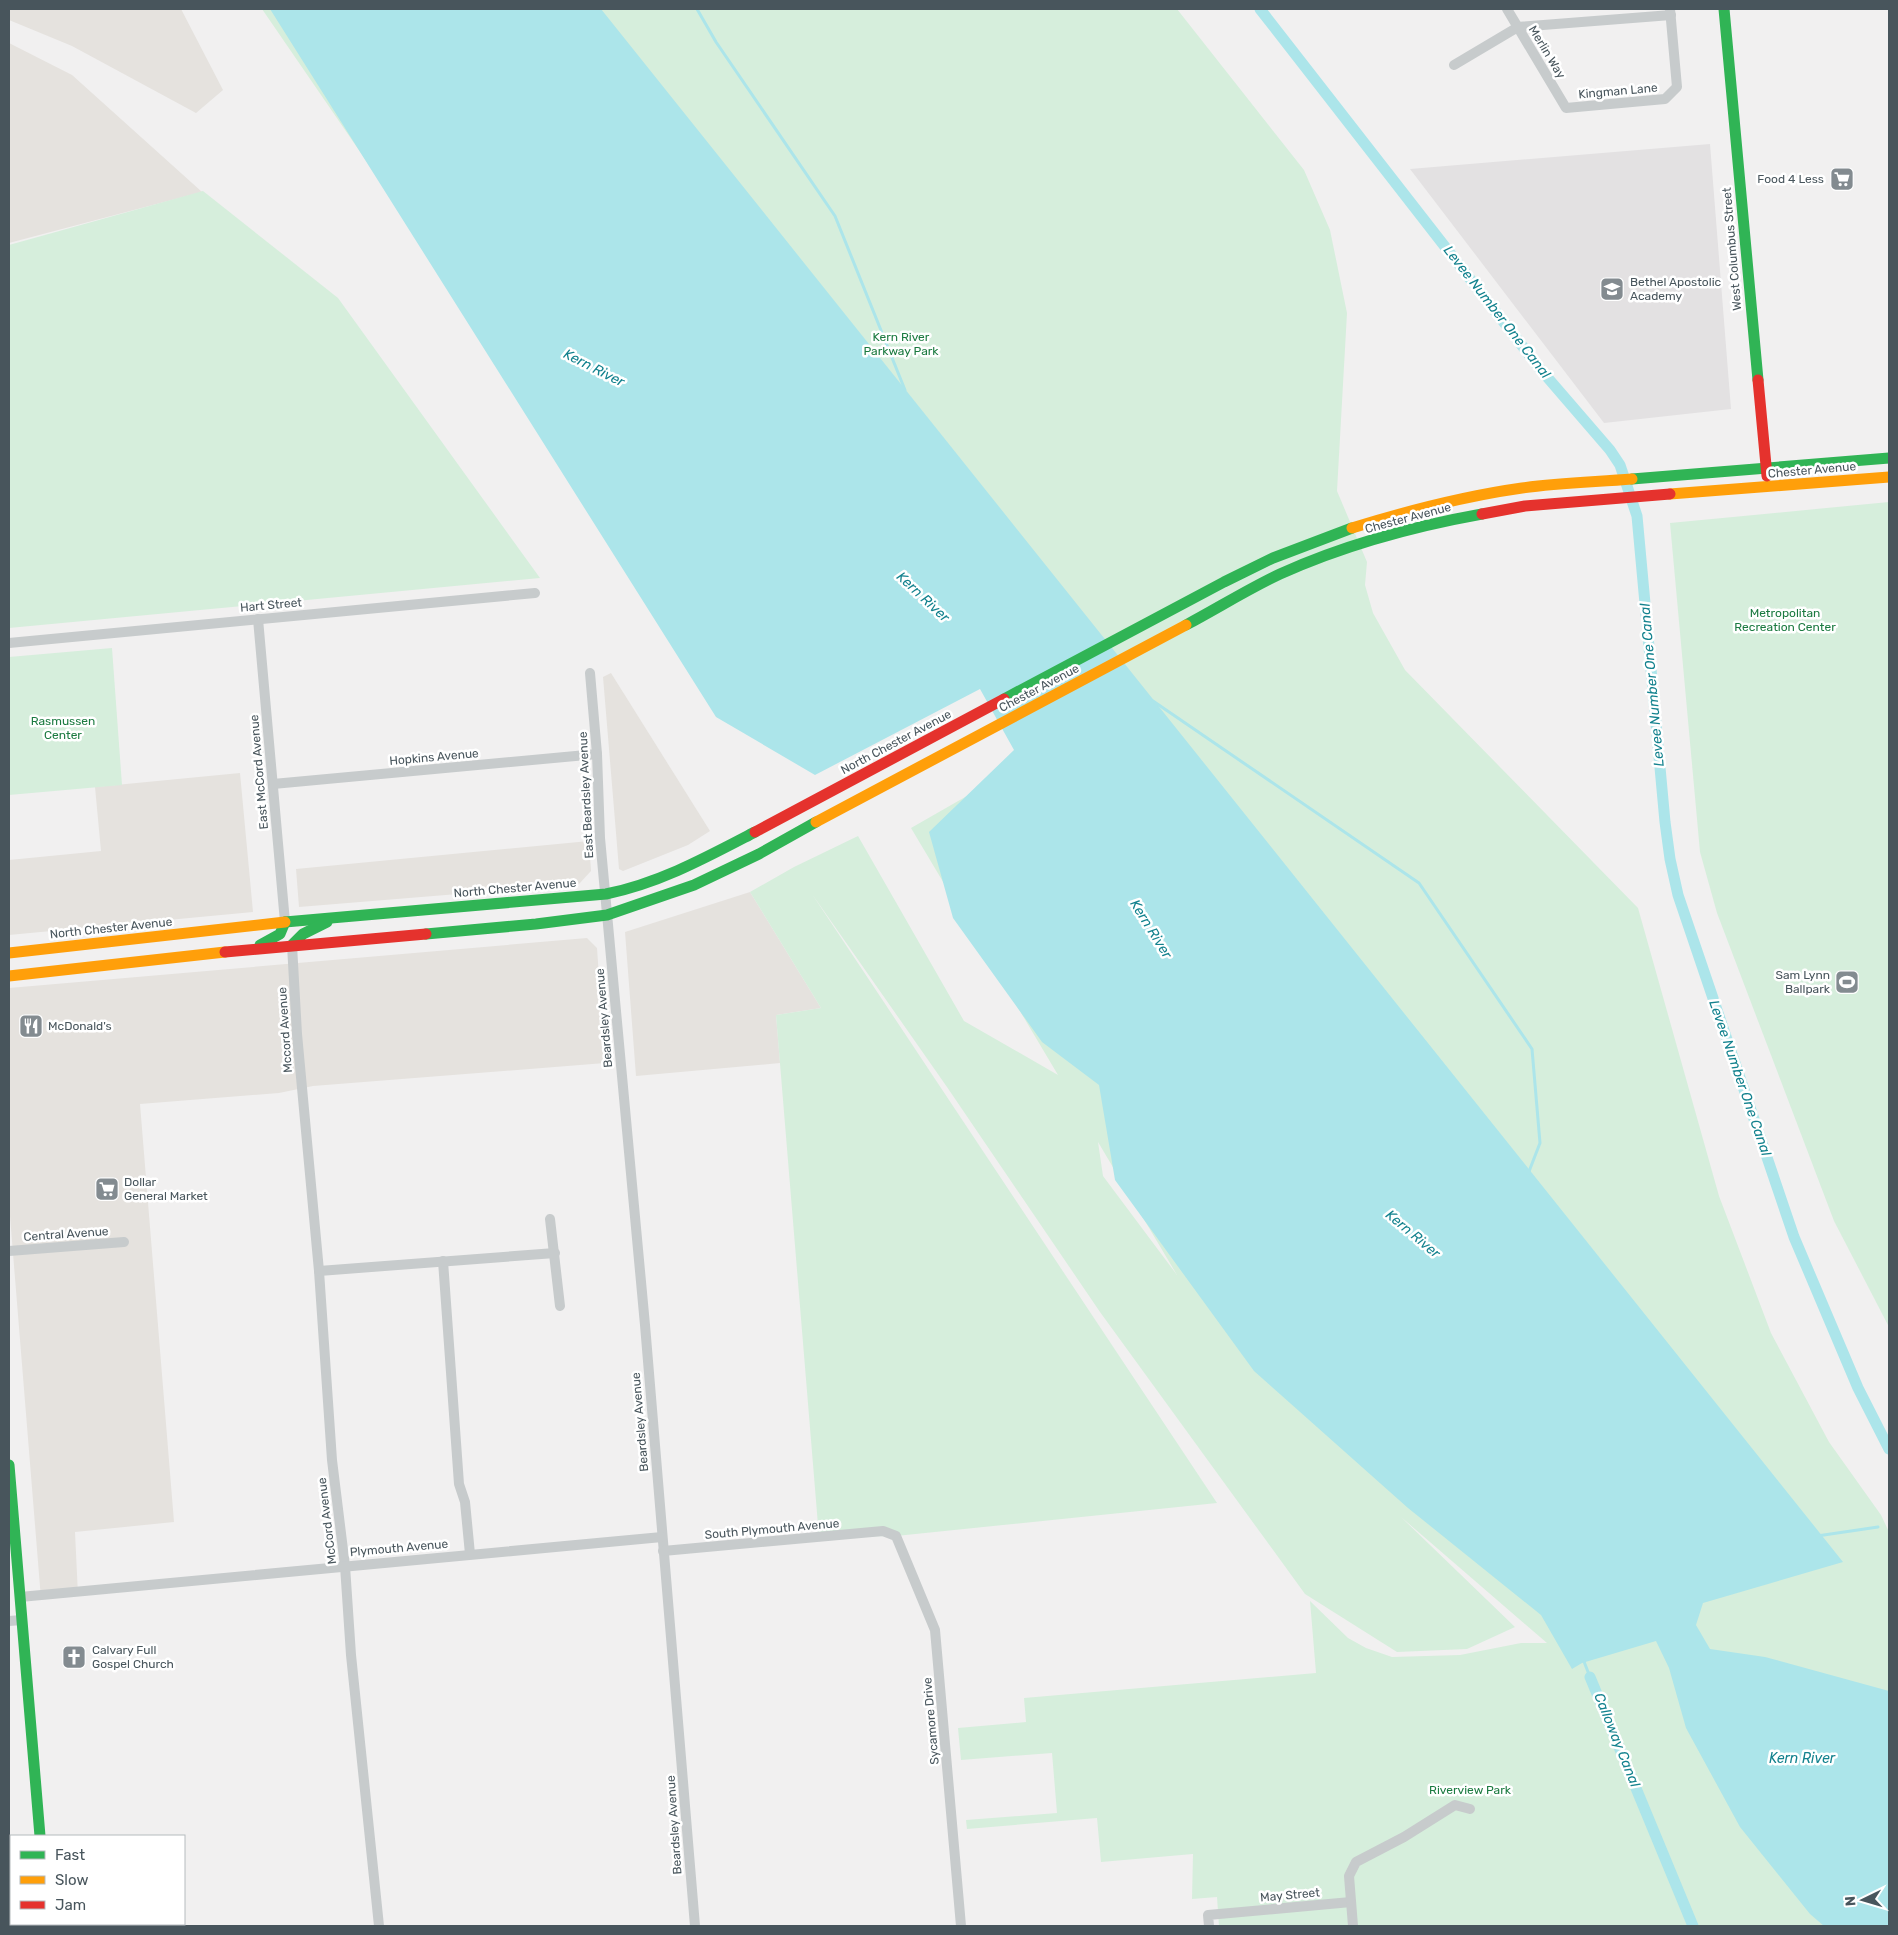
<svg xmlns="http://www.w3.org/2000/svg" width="1898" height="1935" font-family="Rubik,sans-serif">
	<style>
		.commercial { fill: #e5e2de }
		.education { fill: #e3e1e2 }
		.green { fill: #d6eedc; fill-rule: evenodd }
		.water { fill: #ace5ea }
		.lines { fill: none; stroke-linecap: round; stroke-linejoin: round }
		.stream { stroke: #ace5ea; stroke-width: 3 }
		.canal { stroke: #ace5ea; stroke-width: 11 }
		.street { stroke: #c7cbcc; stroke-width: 10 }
		.fast { stroke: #30b455; stroke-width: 11 }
		.slow { stroke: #ff9f0a; stroke-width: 11 }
		.jam { stroke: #e5322d; stroke-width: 11 }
		.labels { text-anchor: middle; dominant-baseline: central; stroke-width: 5; stroke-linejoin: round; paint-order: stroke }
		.street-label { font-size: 12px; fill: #48555c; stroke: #fff }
		.poi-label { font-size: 12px; fill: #48555c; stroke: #fff; text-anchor: start }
		.park-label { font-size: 12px; fill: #1b7a40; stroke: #fff }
		.water-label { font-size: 14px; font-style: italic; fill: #13828e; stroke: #fff }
	</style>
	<rect width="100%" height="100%" fill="#f1f0f0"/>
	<g class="commercial">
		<path d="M9,9H181L223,90L196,113L72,46L9,20Z"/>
		<path d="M9,43L72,75L202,192L9,243Z"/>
		<path d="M611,673L710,831L688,845L623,871L619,869L603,677Z"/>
		<path d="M240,773L253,912L9,935V860L101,851L95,787Z"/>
		<path d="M589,841L591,871L579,884L299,907L296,869Z"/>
		<path d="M750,892L821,1008L776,1015L780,1063L636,1076L625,932Z"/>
		<path d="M587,938L597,948L605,1063L313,1086L279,1093L140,1104L174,1522L75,1532L78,1595L41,1599L9,1204V988Z"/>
	</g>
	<path class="education" d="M1710,144L1731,409L1604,423L1410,169Z"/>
	<g class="green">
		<path d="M262,9H1177L1304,170L1330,230L1347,313L1337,491L1367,562L1365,585L1373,613L1405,670L1638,908L1719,1196L1771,1333L1829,1442L1881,1515L1889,1532V1926H1219L1217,1897L1192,1899L1193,1854L1101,1862L1097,1818L967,1829L966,1820L1057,1813L1052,1753L961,1760L958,1728L1026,1722L1024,1698L1316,1673L1310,1601L1348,1638L1366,1648L1392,1657L1460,1655L1521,1643H1547L1401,1517L1515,1627L1467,1649L1397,1652L1305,1594L1100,1312L947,1087L812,894L1217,1503L896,1536L819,1537L776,1015L821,1008L750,892L794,867L858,836L964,1021L1058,1075L911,828L1030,760L978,670L733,695ZM1098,1142L1177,1275L1103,1176Z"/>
		<path d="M203,191L338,298L540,578L9,628V245Z"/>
		<path d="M1889,502V1327L1834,1221L1717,913L1700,852L1670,523Z"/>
		<path d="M112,648L122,785L9,795V657Z"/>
	</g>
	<path class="water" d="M270,9H601L1843,1562L1703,1603L1696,1625L1710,1649L1765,1657L1889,1691V1926H1824L1810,1914L1740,1827L1686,1728L1669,1668L1656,1641L1582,1663L1572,1669L1541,1615L1408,1508L1254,1371L1115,1180L1099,1085L1042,1042L953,918L929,832L1014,750L980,689L815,775L716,717Z"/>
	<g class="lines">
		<g class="stream">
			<path d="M697,9L716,42L835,216L905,390"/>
			<path d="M1153,701L1419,883L1532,1049L1540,1143L1528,1174"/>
			<path d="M1817,1536L1878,1527"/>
			<path d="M1583,1659L1590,1677"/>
		</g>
		<g class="canal">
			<path d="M1260,9L1541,370L1610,450L1620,465L1637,516L1665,822L1670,859L1678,895L1794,1237L1858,1388L1889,1449"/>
			<path d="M1590,1677L1693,1926"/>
		</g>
		<g class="street">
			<path d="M1507,9L1566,108L1665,99L1677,87L1670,9"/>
			<path d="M1454,65L1518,27L1671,15"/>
			<path d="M258,619L285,922"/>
			<path d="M9,643L535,593"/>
			<path d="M590,673L597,754L600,838L645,1325L695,1926"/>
			<path d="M273,784L597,754"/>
			<path d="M292,945L297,1034L319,1271L332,1460L345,1566L351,1655L379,1926"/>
			<path d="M550,1219L560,1306"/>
			<path d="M9,1251L124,1242"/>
			<path d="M443,1261L459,1484L465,1502L470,1554"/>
			<path d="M319,1271L555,1253"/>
			<path d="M663,1551L883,1531L896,1536L935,1630L961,1926"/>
			<path d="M20,1597L662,1537"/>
			<path d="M9,1621L22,1620"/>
			<path d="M1209,1926L1208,1915L1351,1902"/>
			<path d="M1353,1926L1349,1876L1356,1862L1404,1837L1455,1805L1470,1809"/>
		</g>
		<g class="fast">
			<path d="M1724,9L1758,380"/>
			<path d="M1632,479L1889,458"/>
			<path d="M1186,625C1218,608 1248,589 1280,574C1342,546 1415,526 1482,514"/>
			<path d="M1004,699L1224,582L1273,558L1352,528"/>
			<path d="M285,922L606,894C660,883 707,857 755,832"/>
			<path d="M426,934L536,924L607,915L694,885L759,854L816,822"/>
			<path d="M260,945L280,934L285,922"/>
			<path d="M292,945L303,934L327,922"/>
			<path d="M9,1465L40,1836"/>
		</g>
		<g class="slow">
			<path d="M1670,494L1889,477"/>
			<path d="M1352,528C1407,511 1465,496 1522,488C1558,483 1595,482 1632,479"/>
			<path d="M816,822L1186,625"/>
			<path d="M9,953L285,922"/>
			<path d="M9,976L225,952"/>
			<path d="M48,1924V1926"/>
		</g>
		<g class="jam">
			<path d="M1758,380L1767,476"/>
			<path d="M1482,514L1525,506L1670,494"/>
			<path d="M755,832L1004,699"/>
			<path d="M225,952L426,934"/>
		</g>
	</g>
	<defs>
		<g id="supermarket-square" transform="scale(1.25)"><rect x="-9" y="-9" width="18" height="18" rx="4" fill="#838b90" stroke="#fff"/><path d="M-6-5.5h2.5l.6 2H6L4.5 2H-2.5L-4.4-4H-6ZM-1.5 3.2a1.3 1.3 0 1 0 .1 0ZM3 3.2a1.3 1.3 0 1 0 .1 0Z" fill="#fff"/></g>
		<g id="school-square" transform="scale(1.25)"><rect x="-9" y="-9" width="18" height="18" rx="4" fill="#838b90" stroke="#fff"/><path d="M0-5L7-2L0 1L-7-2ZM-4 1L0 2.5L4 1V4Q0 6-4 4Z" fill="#fff"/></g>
		<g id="stadium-square" transform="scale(1.25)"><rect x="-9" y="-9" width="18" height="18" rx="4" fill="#838b90" stroke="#fff"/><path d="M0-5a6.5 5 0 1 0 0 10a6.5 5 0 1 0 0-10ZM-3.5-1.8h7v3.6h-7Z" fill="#fff"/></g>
		<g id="restaurant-square" transform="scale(1.25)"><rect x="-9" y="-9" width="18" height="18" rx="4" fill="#838b90" stroke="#fff"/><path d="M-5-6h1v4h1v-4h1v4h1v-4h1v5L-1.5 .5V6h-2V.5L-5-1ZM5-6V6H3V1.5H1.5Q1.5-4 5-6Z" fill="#fff"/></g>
		<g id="church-square" transform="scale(1.25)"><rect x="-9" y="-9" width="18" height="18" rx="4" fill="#838b90" stroke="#fff"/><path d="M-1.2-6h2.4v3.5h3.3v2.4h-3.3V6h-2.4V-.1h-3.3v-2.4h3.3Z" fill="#fff"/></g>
	</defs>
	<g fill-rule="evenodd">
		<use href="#supermarket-square" x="1842" y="179"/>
		<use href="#school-square" x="1612" y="289"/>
		<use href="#stadium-square" x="1847" y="982"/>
		<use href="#restaurant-square" x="31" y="1026"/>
		<use href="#supermarket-square" x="107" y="1189"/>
		<use href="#church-square" x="74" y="1657"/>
	</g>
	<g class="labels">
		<g class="street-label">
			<text transform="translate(1547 52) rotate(59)">Merlin Way</text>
			<text transform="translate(1618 91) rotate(-5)">Kingman Lane</text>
			<text transform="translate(1732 249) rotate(-95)">West Columbus Street</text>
			<text transform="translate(1812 470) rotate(-5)">Chester Avenue</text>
			<text transform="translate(1408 518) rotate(-15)">Chester Avenue</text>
			<text transform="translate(271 605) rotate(-5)">Hart Street</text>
			<text transform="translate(1039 688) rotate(-28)">Chester Avenue</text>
			<text transform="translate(896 742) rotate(-28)">North Chester Avenue</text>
			<text transform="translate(434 757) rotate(-5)">Hopkins Avenue</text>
			<text transform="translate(259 772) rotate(-95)">East McCord Avenue</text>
			<text transform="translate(586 795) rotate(-93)">East Beardsley Avenue</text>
			<text transform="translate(515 888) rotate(-5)">North Chester Avenue</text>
			<text transform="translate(111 928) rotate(-6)">North Chester Avenue</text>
			<text transform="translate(604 1018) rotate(-95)">Beardsley Avenue</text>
			<text transform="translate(285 1030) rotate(-94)">Mccord Avenue</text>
			<text transform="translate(66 1234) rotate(-4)">Central Avenue</text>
			<text transform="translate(640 1422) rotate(-95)">Beardsley Avenue</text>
			<text transform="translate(327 1521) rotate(-97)">McCord Avenue</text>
			<text transform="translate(772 1529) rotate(-5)">South Plymouth Avenue</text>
			<text transform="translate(399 1548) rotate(-5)">Plymouth Avenue</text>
			<text transform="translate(931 1721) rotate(-95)">Sycamore Drive</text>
			<text transform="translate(674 1825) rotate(-94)">Beardsley Avenue</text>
			<text transform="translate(1290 1895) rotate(-5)">May Street</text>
		</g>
		<g class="poi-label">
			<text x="1824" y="179" text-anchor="end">Food 4 Less</text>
			<text x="1630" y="282">Bethel Apostolic<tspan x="1630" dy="14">Academy</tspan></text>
			<text x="1830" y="975" text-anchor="end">Sam Lynn<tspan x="1830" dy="14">Ballpark</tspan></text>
			<text x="48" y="1026">McDonald's</text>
			<text x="124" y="1182">Dollar<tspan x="124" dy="14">General Market</tspan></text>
			<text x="92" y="1650">Calvary Full<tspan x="92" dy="14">Gospel Church</tspan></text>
		</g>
		<g class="park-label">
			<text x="901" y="337">Kern River<tspan x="901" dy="14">Parkway Park</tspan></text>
			<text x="1785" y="613">Metropolitan<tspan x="1785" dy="14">Recreation Center</tspan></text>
			<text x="63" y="721">Rasmussen<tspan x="63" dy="14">Center</tspan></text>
			<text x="1470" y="1790">Riverview Park</text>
		</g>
		<g class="water-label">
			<text transform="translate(1497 312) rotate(52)">Levee Number One Canal</text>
			<text transform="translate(594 368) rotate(27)">Kern River</text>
			<text transform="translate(923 597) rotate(43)">Kern River</text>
			<text transform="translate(1652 685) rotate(-95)">Levee Number One Canal</text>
			<text transform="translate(1151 929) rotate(58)">Kern River</text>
			<text transform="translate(1740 1078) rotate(71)">Levee Number One Canal</text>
			<text transform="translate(1413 1234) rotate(40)">Kern River</text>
			<text transform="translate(1617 1740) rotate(68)">Calloway Canal</text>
			<text x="1802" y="1758">Kern River</text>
		</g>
	</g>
	<rect width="1898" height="1935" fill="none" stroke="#48555c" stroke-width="20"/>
	<rect x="10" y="1835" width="175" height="90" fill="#ffffff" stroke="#b6bbbe"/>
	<rect x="20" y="1851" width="25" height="8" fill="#30b455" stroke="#b6bbbe"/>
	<text x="55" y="1860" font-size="15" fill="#48555c">Fast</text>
	<rect x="20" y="1876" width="25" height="8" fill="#ff9f0a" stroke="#b6bbbe"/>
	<text x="55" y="1885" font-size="15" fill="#48555c">Slow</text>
	<rect x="20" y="1901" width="25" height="8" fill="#e5322d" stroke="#b6bbbe"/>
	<text x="55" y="1910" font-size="15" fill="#48555c">Jam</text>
	<g transform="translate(1863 1900) rotate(265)" stroke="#ffffff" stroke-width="4" paint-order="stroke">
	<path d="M0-4L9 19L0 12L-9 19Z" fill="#48555c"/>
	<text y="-8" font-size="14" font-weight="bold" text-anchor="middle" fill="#48555c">N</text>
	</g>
</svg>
